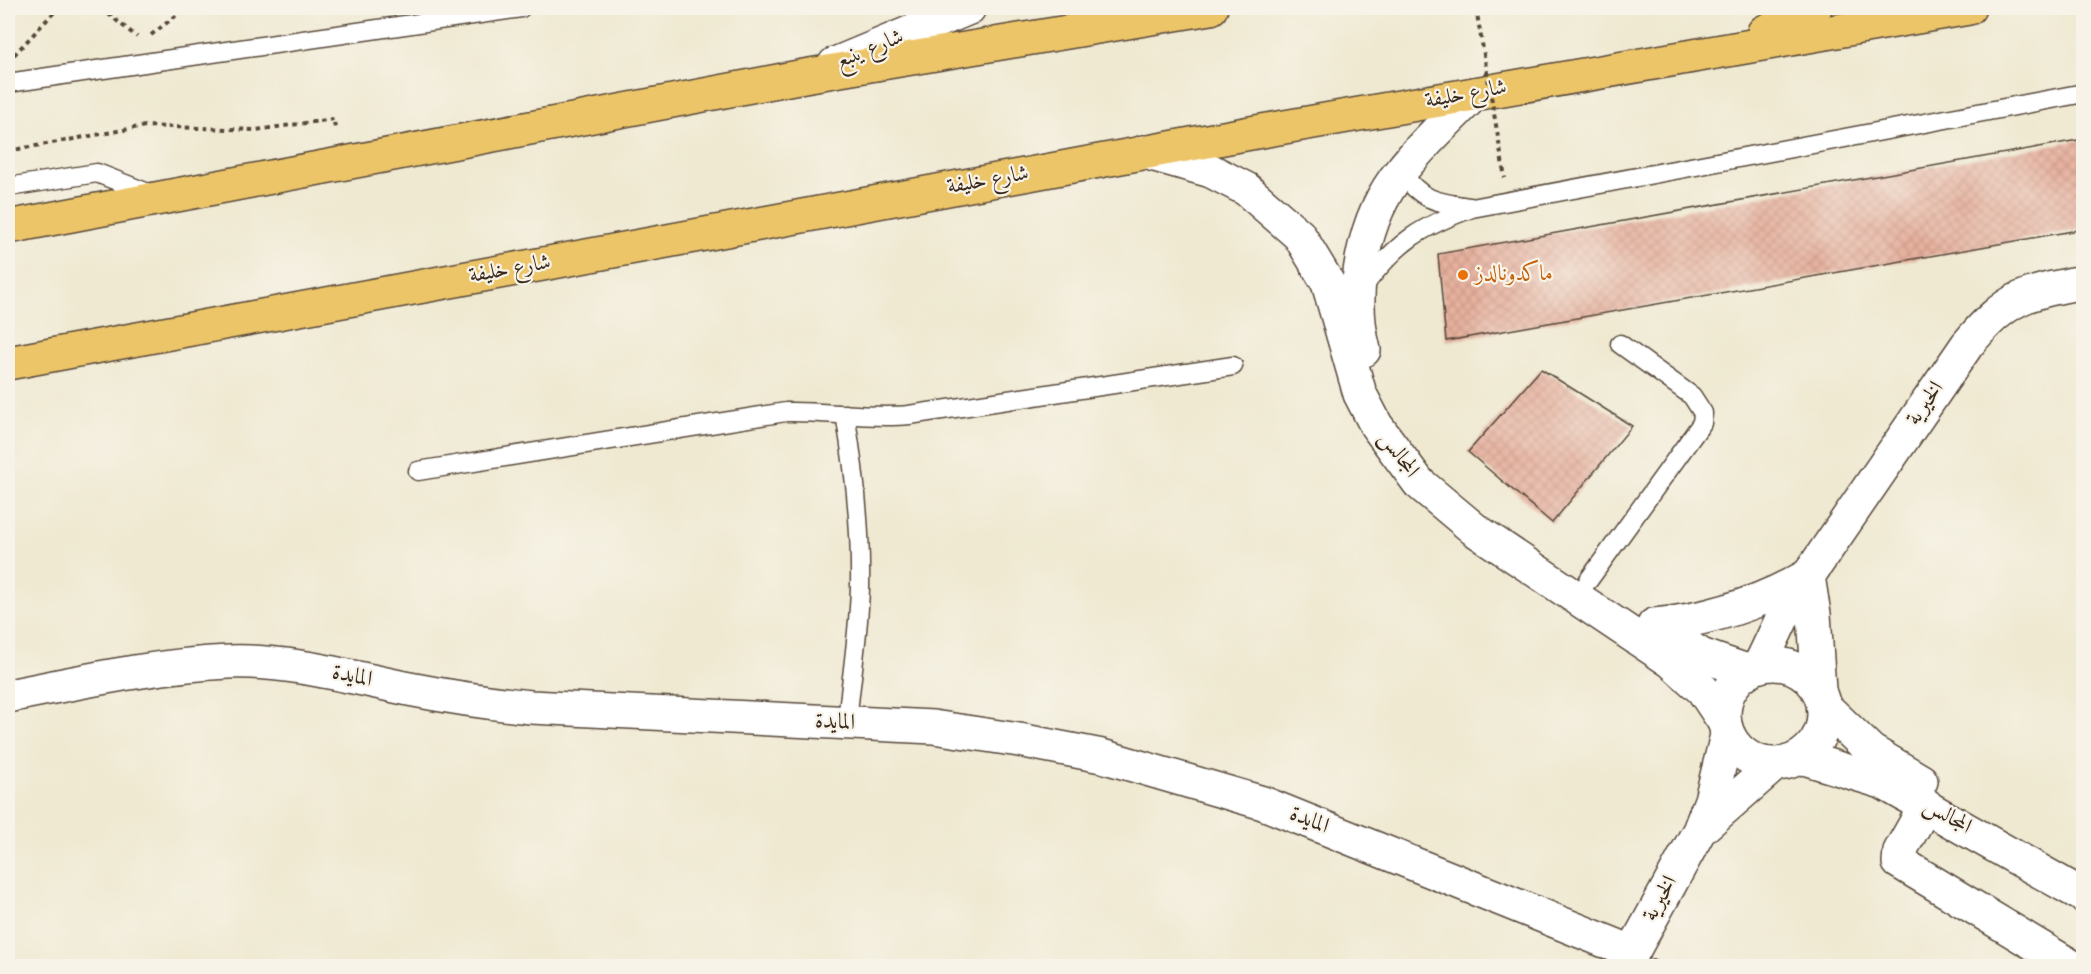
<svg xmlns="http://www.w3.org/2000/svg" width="2091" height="974" font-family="'Sorts Mill Goudy',Amiri,serif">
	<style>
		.building { fill: url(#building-cross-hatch) }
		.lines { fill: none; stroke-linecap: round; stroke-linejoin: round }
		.service-casing { stroke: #564739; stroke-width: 21 }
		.minor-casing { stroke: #564739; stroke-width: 36 }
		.tertiary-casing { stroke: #564739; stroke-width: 36 }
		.primary-casing { stroke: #564739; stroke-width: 36 }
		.path { stroke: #564739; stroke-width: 4; stroke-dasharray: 4.5 4.5; stroke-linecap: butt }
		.service { stroke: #fff; stroke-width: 18 }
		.minor { stroke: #fff; stroke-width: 33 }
		.tertiary { stroke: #fff; stroke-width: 33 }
		.primary { stroke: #edc569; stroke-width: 33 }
		.path-bridge { stroke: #564739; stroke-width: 4; stroke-dasharray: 4.5 4.5; stroke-linecap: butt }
		.food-dot { fill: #e8710a; stroke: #f7f3e8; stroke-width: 2 }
		.labels { text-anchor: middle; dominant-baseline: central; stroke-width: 4.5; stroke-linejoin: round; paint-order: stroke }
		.street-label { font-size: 22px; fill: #3b2a1e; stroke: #f7f3e8 }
		.food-label { font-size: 22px; fill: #c56008; stroke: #f7f3e8; text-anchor: start }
	</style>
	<defs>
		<pattern id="building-cross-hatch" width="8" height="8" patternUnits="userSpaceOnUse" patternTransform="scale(1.5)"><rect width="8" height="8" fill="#e7b19e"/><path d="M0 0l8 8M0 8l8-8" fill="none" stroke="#c79888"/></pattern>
	</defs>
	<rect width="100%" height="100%" fill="#f7f3e8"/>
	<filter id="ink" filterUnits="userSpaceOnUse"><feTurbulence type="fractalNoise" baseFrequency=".0167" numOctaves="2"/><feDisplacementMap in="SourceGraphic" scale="12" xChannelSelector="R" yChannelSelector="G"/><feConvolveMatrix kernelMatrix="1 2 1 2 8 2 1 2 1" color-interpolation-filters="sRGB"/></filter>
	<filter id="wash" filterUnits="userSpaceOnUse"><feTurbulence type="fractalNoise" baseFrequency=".008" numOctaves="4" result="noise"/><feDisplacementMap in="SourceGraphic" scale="24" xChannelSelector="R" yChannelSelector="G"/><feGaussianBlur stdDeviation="1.35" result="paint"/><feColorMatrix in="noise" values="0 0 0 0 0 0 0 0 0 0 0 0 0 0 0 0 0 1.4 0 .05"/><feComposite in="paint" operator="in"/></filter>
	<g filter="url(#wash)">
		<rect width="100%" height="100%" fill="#efe9d1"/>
		<g id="blocks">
			<g class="building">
				<path d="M2084,139V229L1446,341L1438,254Z"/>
				<path d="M1541,369L1632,426L1552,523L1468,452Z"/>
				<path d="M1641,954L1666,966H1635Z"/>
			</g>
		</g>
	</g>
	<g filter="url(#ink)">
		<use href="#blocks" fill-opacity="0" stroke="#564739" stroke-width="1.5"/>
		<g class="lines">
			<g class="service-casing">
				<g id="service">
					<path d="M8,83L521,8"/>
					<path d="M1400,171C1422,201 1435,202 1470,207"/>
					<path d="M8,187L97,173L153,195"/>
					<path d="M1363,287C1397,242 1420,227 1472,208L2084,93"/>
					<path d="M845,414C855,471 861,528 860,587C859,632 851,678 847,723"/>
					<path d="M418,471L786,412C827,411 868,419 909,415L1233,366"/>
					<path d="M1588,581L1702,423L1703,413L1692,396L1620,344"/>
				</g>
			</g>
			<g class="minor-casing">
				<g id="minor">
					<path d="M1144,152L1211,171L1246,189L1299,235L1328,283L1360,394L1376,425L1419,483L1474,529L1671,661L1703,690L1723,720"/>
					<path d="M1364,350C1349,293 1363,217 1401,171C1423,143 1450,119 1474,94"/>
					<path d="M1808,576L1814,614L1819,690"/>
					<path d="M1654,625C1710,620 1758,604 1806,577"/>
					<path d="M1660,629L1701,655L1747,671"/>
					<circle cx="1774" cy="714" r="50"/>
					<path d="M1760,665L1789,604L1967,345C2007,297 2024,293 2084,282"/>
					<path d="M8,696C80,682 155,665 229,662C290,660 350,677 409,689C450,697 490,703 531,707L933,727L1019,740L1102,756L1263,803L1632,952"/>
					<path d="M1824,706L1871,751L1921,781"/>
					<path d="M1801,757L1882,782L2084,896"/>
					<path d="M1926,805L1900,851L1899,862L2071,966"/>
					<path d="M1702,828L1774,765"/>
					<path d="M1625,966L1699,831L1711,800L1727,735"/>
				</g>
			</g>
			<g class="tertiary-casing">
				<path id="tertiary" d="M835,64L969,8"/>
			</g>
			<g class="primary-casing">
				<g id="primary">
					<path d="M1764,32L1815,8"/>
					<path d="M8,227L804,76L1211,8"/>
					<path d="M8,363L1256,132L1969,8"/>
				</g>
			</g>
			<g class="path">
				<path d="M101,8L137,37"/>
				<path d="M151,35L186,8"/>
				<path d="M14,55L58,8"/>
				<path d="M8,151L145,126L256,130L334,119L335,131"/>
			</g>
			<use href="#service" class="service"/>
			<use href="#minor" class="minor"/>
			<use href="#tertiary" class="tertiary"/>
			<use href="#primary" class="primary"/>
			<path class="path-bridge" d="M1476,8L1505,178"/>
		</g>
	</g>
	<circle class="food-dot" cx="1463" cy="275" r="6"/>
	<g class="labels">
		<g class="street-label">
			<text transform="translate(870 50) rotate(-22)">شارع ينبع</text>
			<text transform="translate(1466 95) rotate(-10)">شارع خليفة</text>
			<text transform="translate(988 181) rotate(-10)">شارع خليفة</text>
			<text transform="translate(510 270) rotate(-10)">شارع خليفة</text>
			<text transform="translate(1926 404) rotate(-55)">الخيرية</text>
			<text transform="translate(1398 455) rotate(53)">المجالس</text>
			<text transform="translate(352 677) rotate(12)">المايدة</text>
			<text transform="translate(835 723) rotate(3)">المايدة</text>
			<text transform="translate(1947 817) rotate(29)">المجالس</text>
			<text transform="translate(1309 821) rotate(22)">المايدة</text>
			<text transform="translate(1661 899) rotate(-61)">الخيرية</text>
		</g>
		<g class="food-label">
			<text x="1475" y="275">ماكدونالدز</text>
		</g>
	</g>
	<rect width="2091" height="974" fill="none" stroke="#f7f3e8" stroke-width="30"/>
</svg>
